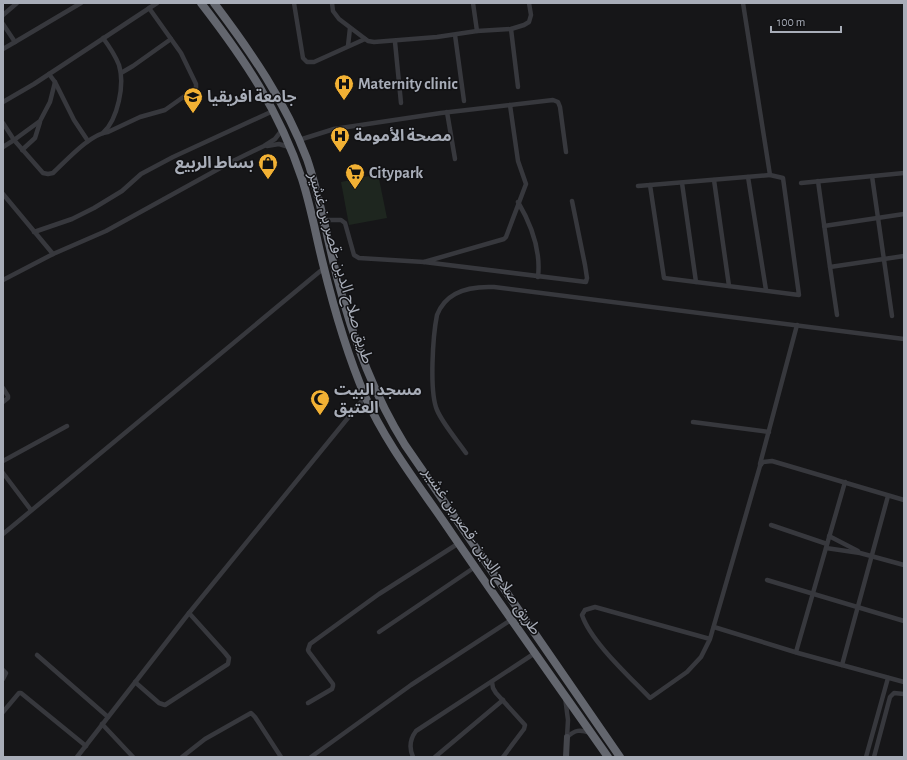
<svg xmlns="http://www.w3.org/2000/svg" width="907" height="760" font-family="'Alegreya Sans','Noto Sans Arabic',sans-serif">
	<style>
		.green { fill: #1e261f }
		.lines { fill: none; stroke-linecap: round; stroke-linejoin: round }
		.street { stroke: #37383d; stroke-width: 4.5 }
		.secondary { stroke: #45474d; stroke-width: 6 }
		.highway { stroke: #63666e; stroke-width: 8 }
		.labels { text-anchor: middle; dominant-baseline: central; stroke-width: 3; stroke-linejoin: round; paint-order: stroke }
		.poi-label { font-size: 16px; font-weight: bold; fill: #a8adb8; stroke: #111113; text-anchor: start }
		.street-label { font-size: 16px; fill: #a8adb8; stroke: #111113 }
	</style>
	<rect width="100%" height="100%" fill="#161618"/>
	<path class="green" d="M378,174L387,218L349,225L341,182Z"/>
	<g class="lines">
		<g class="street">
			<path d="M294,3L303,58L307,62H314L365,39"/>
			<path d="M332,3L333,11L339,19L368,41L374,42L437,37L477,31L511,29L524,25L529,22L531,15L529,3"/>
			<path d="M473,3L477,31"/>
			<path d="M3,15L17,3"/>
			<path d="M3,24L15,42L3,49"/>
			<path d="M511,29L518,87"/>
			<path d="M455,35L464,101"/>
			<path d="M15,42L81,3"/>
			<path d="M395,42L401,103"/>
			<path d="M348,46L350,28"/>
			<path d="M121,73L133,66L171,39"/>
			<path d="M49,74L55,82L74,120L88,141"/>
			<path d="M55,82L50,102L40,121L14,140L43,173L48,174L53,173C67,160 90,134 108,132L140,117L165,110L196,88V84L181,53L149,8"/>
			<path d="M3,102L34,84L157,3"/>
			<path d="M447,112L455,159"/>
			<path d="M3,123L14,140L3,147"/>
			<path d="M103,133C118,119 125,84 119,65C115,55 109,46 103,38"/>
			<path d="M299,140L334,129L441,113L553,100L558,102L560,107L566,152"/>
			<path d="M267,146L279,144L289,147"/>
			<path d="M22,150L35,138L40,122"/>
			<path d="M872,176L892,316"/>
			<path d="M748,177L766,290"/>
			<path d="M714,180L729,286"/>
			<path d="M818,181L830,267"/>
			<path d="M682,183L696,282"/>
			<path d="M801,183L904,173"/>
			<path d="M650,185L664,278L799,295L783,178L770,175"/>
			<path d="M638,186L770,175L743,3"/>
			<path d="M3,194L53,254"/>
			<path d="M518,202C531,224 541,251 538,277"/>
			<path d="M323,220H341L345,223L354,255L359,258L424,262L504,239L506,237L526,184L518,161L510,105"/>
			<path d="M824,226L904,214"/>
			<path d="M34,232L72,219L94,208L122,191L141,174L173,157L273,111"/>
			<path d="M424,262L586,282L587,278L585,265L572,201"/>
			<path d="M3,280L53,254L106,231L233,161L264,146L275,139L282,130"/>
			<path d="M837,315L830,267L904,256"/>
			<path d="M3,388L8,396V398L3,402"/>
			<path d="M693,422L769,432"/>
			<path d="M466,453C457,440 443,424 437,410C429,391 433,335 437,315C446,291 471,286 494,287L904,339"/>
			<path d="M3,461L67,426"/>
			<path d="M760,464L797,325"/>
			<path d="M3,473L31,510"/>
			<path d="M771,525L827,544"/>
			<path d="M3,534L324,268"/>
			<path d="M829,536L858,551"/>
			<path d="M826,548L860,553L904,565"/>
			<path d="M767,580L904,621"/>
			<path d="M714,627L798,653L904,682"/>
			<path d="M379,632L475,567"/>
			<path d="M710,639L595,607L585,610L582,615C591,642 630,677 650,698L687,672L701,657L710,639L760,466L763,462L772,461L904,500"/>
			<path d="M796,652L845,482"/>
			<path d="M37,655L108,717"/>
			<path d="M842,665L888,496"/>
			<path d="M3,670L6,673L3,679"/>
			<path d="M135,682L159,703L165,705L228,664L229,658L225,653L189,613"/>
			<path d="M492,682L493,688L496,693L525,725L524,729L503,757"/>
			<path d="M565,697L568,720L567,737"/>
			<path d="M308,703L332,689L333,686V684L309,652L308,650L310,644L379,594L459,543"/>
			<path d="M3,712L19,693H21L86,746"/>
			<path d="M102,724L133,757"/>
			<path d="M567,737C575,730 580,729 590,733"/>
			<path d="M77,757L189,613L365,397"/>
			<path d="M182,757L205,739L251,713L255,717L281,757"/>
			<path d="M311,757L411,685L511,620"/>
			<path d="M413,757C409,748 410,739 416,731L535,653"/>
			<path d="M435,757L503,700"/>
			<path d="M866,757L888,678"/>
			<path d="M874,757L890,697L894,693L904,694"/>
		</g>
		<path class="secondary" d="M566,757L567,737"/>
		<g class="highway">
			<path d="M201,3C245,60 279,110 302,179C311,207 316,236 323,264C334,309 347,354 365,396C385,442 418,484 446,525C499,603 554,680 608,757"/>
			<path d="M214,3C251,52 285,101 307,159C320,197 327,238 337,277C352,336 372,392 405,445L620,757"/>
		</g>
	</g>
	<defs>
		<g id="hospital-pin" transform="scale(1)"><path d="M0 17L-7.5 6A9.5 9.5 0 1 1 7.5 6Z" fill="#f2b134" stroke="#111113"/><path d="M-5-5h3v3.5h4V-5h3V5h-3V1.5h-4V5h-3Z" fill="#111"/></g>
		<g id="university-pin" transform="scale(1)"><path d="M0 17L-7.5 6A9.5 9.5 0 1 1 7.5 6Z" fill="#f2b134" stroke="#111113"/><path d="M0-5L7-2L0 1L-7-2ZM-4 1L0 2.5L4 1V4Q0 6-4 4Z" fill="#111"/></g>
		<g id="shop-pin" transform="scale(1)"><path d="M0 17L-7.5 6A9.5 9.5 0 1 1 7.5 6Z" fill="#f2b134" stroke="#111113"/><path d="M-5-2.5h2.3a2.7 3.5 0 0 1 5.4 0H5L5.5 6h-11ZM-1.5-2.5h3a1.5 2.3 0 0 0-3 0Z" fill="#111"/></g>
		<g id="supermarket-pin" transform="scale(1)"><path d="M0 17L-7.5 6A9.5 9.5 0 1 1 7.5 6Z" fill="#f2b134" stroke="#111113"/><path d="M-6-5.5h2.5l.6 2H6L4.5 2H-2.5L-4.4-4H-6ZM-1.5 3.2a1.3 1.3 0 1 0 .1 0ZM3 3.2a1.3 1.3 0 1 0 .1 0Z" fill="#111"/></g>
		<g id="mosque-pin" transform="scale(1)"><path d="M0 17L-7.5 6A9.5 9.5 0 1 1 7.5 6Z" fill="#f2b134" stroke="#111113"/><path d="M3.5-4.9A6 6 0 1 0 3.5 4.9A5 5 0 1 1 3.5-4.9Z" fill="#111"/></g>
	</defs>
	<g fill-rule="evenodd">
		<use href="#hospital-pin" x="344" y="84"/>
		<use href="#university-pin" x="193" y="97"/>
		<use href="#hospital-pin" x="340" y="136"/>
		<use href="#shop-pin" x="268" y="163"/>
		<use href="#supermarket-pin" x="355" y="173"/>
		<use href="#mosque-pin" x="320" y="399"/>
	</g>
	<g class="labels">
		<g class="poi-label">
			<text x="358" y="84">Maternity clinic</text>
			<text x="207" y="97">جامعة افريقيا</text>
			<text x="354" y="136">مصحة الأمومة</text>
			<text x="254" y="163" text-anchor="end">بساط الربيع</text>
			<text x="369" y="173">Citypark</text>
			<text x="334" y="390">مسجد البيت<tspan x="334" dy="18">العتيق</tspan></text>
		</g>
		<g class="street-label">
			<text transform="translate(341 268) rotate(74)">طريق صلاح الدين -قصر بن غشير</text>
			<text transform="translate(482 551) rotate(56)">طريق صلاح الدين -قصر بن غشير</text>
		</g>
	</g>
	<rect width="907" height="760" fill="none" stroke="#a8adb8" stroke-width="8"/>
	<path d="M771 26v6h70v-6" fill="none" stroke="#a8adb8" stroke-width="2"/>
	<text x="777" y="26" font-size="12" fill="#a8adb8" stroke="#111113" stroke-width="3" paint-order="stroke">100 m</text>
</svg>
